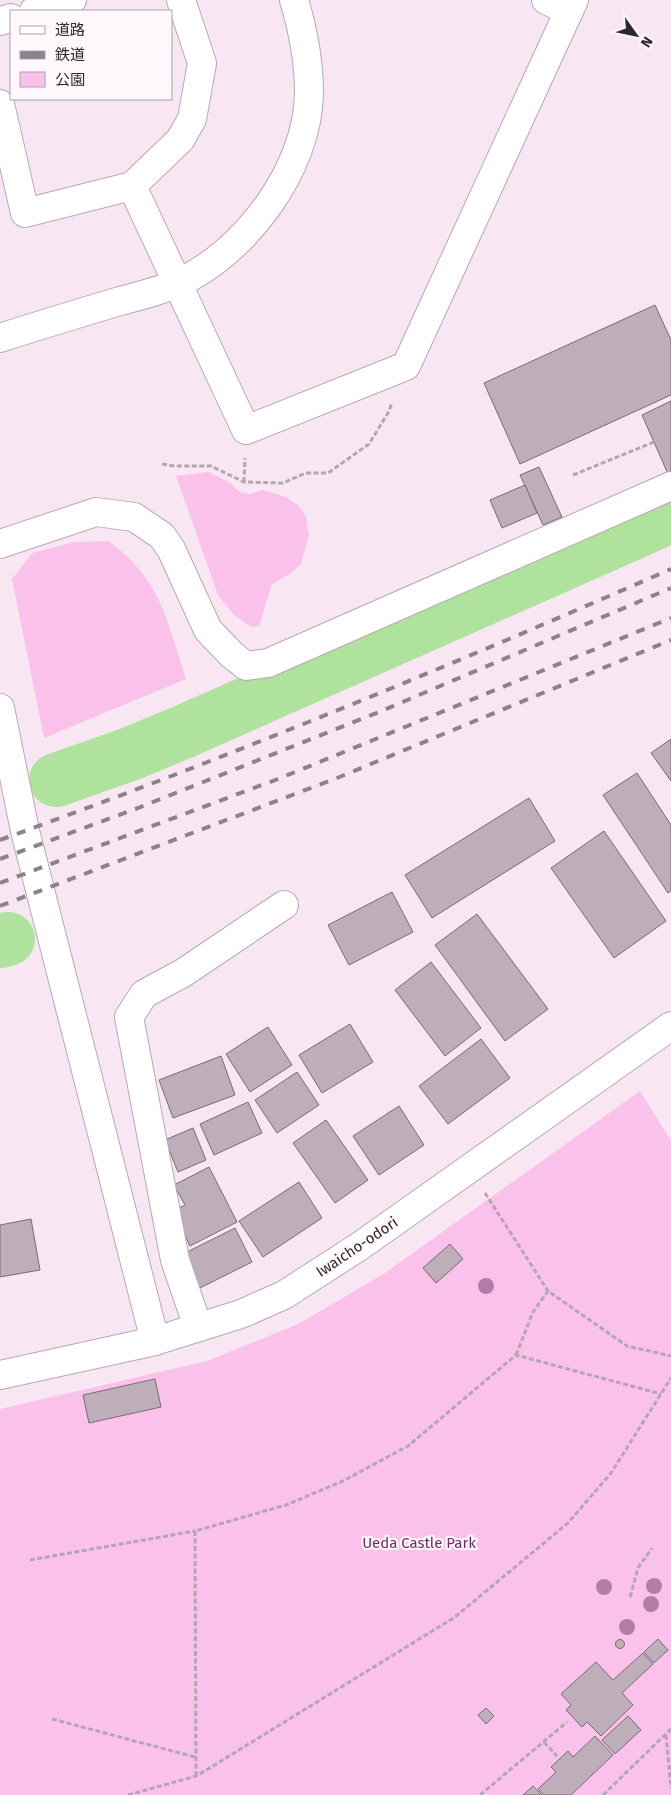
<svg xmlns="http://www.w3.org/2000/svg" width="671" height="1795" font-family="'Fira Sans','Noto Sans JP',sans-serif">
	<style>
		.green { fill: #fac1eb }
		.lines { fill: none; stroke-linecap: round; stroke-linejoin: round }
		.river { stroke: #aee29d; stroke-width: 54 }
		.building { fill: #beaeb9; stroke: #786a74 }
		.street-casing { stroke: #b8a8b4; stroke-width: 30 }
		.secondary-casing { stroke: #b8a8b4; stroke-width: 30 }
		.path { stroke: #b4a6b0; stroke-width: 3; stroke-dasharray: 5 2.5; stroke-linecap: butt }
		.street { stroke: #fff; stroke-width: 28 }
		.secondary { stroke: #fff; stroke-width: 28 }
		.rail { stroke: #8d828a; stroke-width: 4; stroke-dasharray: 9 9; stroke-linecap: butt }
		.tree { fill: #b27da7 }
		.labels { text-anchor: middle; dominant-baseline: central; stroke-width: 4.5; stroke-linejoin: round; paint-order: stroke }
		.street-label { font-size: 15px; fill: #2e282d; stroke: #fef7fc }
		.park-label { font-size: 15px; fill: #782769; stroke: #fef7fc }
	</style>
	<rect width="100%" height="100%" fill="#f8e7f3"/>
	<g class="green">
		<path d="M208,472L231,483L239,492L249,494L263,490L286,497L299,506L306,517L309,535L301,564L291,573L272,584L259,626L251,627L233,614L218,595L176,476Z"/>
		<path d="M108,541C161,578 167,621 186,679L44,738L12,579L32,553L74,542Z"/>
		<path d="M640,1091L671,1141V1795H0V1409L207,1361L298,1324L382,1275Z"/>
	</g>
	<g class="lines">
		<g class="river">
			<path d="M56,780L130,754L183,732L671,516"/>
			<path d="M0,941L8,939"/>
		</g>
	</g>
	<g class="building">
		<path d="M655,305L671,340V395L520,464L484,383Z"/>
		<path d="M671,401V473L668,474L642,415Z"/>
		<path d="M539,467L562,517L543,525L520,475Z"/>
		<path d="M525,485L537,513L502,528L490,500Z"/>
		<path d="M671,739V781L651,753Z"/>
		<path d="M637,773L671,825V891L668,893L603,795Z"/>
		<path d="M529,798L555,841L432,918L405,875Z"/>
		<path d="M604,831L666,921L614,958L551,868Z"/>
		<path d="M392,892L413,932L349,965L328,925Z"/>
		<path d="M477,914L548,1009L505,1041L435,945Z"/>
		<path d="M431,962L481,1028L445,1056L395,990Z"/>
		<path d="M350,1024L373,1062L322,1093L299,1055Z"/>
		<path d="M268,1027L292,1065L250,1092L226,1054Z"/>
		<path d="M481,1039L510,1078L448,1124L419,1086Z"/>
		<path d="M221,1056L235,1095L173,1118L159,1080Z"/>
		<path d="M297,1072L319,1105L277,1133L255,1100Z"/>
		<path d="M248,1102L262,1133L214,1155L200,1124Z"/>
		<path d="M399,1106L424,1145L379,1175L353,1136Z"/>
		<path d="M326,1120L368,1180L335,1203L293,1143Z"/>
		<path d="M193,1128L206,1160L178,1172L165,1140Z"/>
		<path d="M209,1167L237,1222L190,1246L173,1211L185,1205L174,1185Z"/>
		<path d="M299,1182L322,1218L263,1257L239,1221Z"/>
		<path d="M31,1219L40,1270L0,1277V1225Z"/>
		<path d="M235,1228L252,1262L198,1289L181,1255Z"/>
		<path d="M450,1244L463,1259L436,1283L423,1268Z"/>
		<path d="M155,1379L161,1407L89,1423L83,1395Z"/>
		<path d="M658,1639L668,1650L654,1663L644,1652Z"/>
		<circle cx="620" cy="1644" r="4.5"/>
		<path d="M643,1653L653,1664L622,1693L633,1705L601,1736L587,1722L582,1727L566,1710L571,1705L561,1694L596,1662L613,1680Z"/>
		<path d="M486,1708L494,1716L486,1724L478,1715Z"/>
		<path d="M628,1716L641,1730L615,1754L602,1740Z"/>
		<path d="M595,1736L613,1755L571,1795H544L538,1789L556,1772L551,1767L568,1751L573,1757Z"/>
		<path d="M533,1786L542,1795H523Z"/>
	</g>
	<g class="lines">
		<g class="street-casing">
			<g id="street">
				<path d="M546,0L569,11"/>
				<path d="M34,11L72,0"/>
				<path d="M0,21L11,18"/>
				<path d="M0,104L25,213L132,186L180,140L192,119L202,63L181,0"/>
				<path d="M132,186L246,430L406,366L574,0"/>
				<path d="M0,338C40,325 80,313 120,301C139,296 160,291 178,283C245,253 308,169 309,93C309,62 303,30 294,0"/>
				<path d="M0,544L96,512L134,517L162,536L171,549L208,630L232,655L246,666L268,663L671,486"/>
				<path d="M198,1327L175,1260L129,1017L144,994L183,973L284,905"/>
			</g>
		</g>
		<g class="secondary-casing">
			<g id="secondary">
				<path d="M0,708L25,831L155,1341"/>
				<path d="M0,1375L155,1341L241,1314L284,1295L360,1246L671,1026"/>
			</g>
		</g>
		<g class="path">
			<path d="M162,464L174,466H211L244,482L283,483L306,473H328L369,444L388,413L392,403"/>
			<path d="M573,475L654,442"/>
			<path d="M244,482L245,458"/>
			<path d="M485,1193L548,1291"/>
			<path d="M516,1355L533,1312L548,1291L627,1346L671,1356"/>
			<path d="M30,1560L195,1531"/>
			<path d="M630,1597L638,1568L652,1548"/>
			<path d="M52,1719L195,1757"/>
			<path d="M666,1735L671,1788"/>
			<path d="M544,1742L557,1756"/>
			<path d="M196,1776L195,1531L286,1505L343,1481L408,1446L516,1355L661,1394"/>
			<path d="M128,1795L196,1776L208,1769L455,1617L568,1523L611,1473L671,1378"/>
			<path d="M480,1795L567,1722"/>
			<path d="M603,1795L671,1729"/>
		</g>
		<use href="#street" class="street"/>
		<use href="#secondary" class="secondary"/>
		<g class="rail">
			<path d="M0,840C227,758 450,666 671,569"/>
			<path d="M0,859L138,808L379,712L671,588"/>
			<path d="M0,883L278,779L671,618"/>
			<path d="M0,906L337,778L671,640"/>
		</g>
	</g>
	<g class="tree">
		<circle cx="486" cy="1286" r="8"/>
		<circle cx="654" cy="1586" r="8"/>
		<circle cx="604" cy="1587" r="8"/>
		<circle cx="651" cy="1604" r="8"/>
		<circle cx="627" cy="1627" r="8"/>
	</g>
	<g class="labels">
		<g class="street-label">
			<text transform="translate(357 1247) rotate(-34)">Iwaicho-odori</text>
		</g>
		<g class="park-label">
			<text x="419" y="1543">Ueda Castle Park</text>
		</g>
	</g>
	<rect x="10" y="10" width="162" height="90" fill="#fef7fc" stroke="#aba4a9"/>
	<rect x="20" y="26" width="25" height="8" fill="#ffffff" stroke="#aba4a9"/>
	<text x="55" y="35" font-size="15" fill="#2e282d">道路</text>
	<rect x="20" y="51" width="25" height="8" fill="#8d828a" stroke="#aba4a9"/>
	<text x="55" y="60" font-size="15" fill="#2e282d">鉄道</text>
	<rect x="20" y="72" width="25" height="15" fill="#fac1eb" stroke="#aba4a9"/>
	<text x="55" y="85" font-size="15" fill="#2e282d">公園</text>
	<g transform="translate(636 35) rotate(123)" stroke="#fef7fc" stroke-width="4" paint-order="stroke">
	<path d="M0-4L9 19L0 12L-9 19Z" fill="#2e282d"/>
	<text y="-8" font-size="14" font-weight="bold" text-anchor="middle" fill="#2e282d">N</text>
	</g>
</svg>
